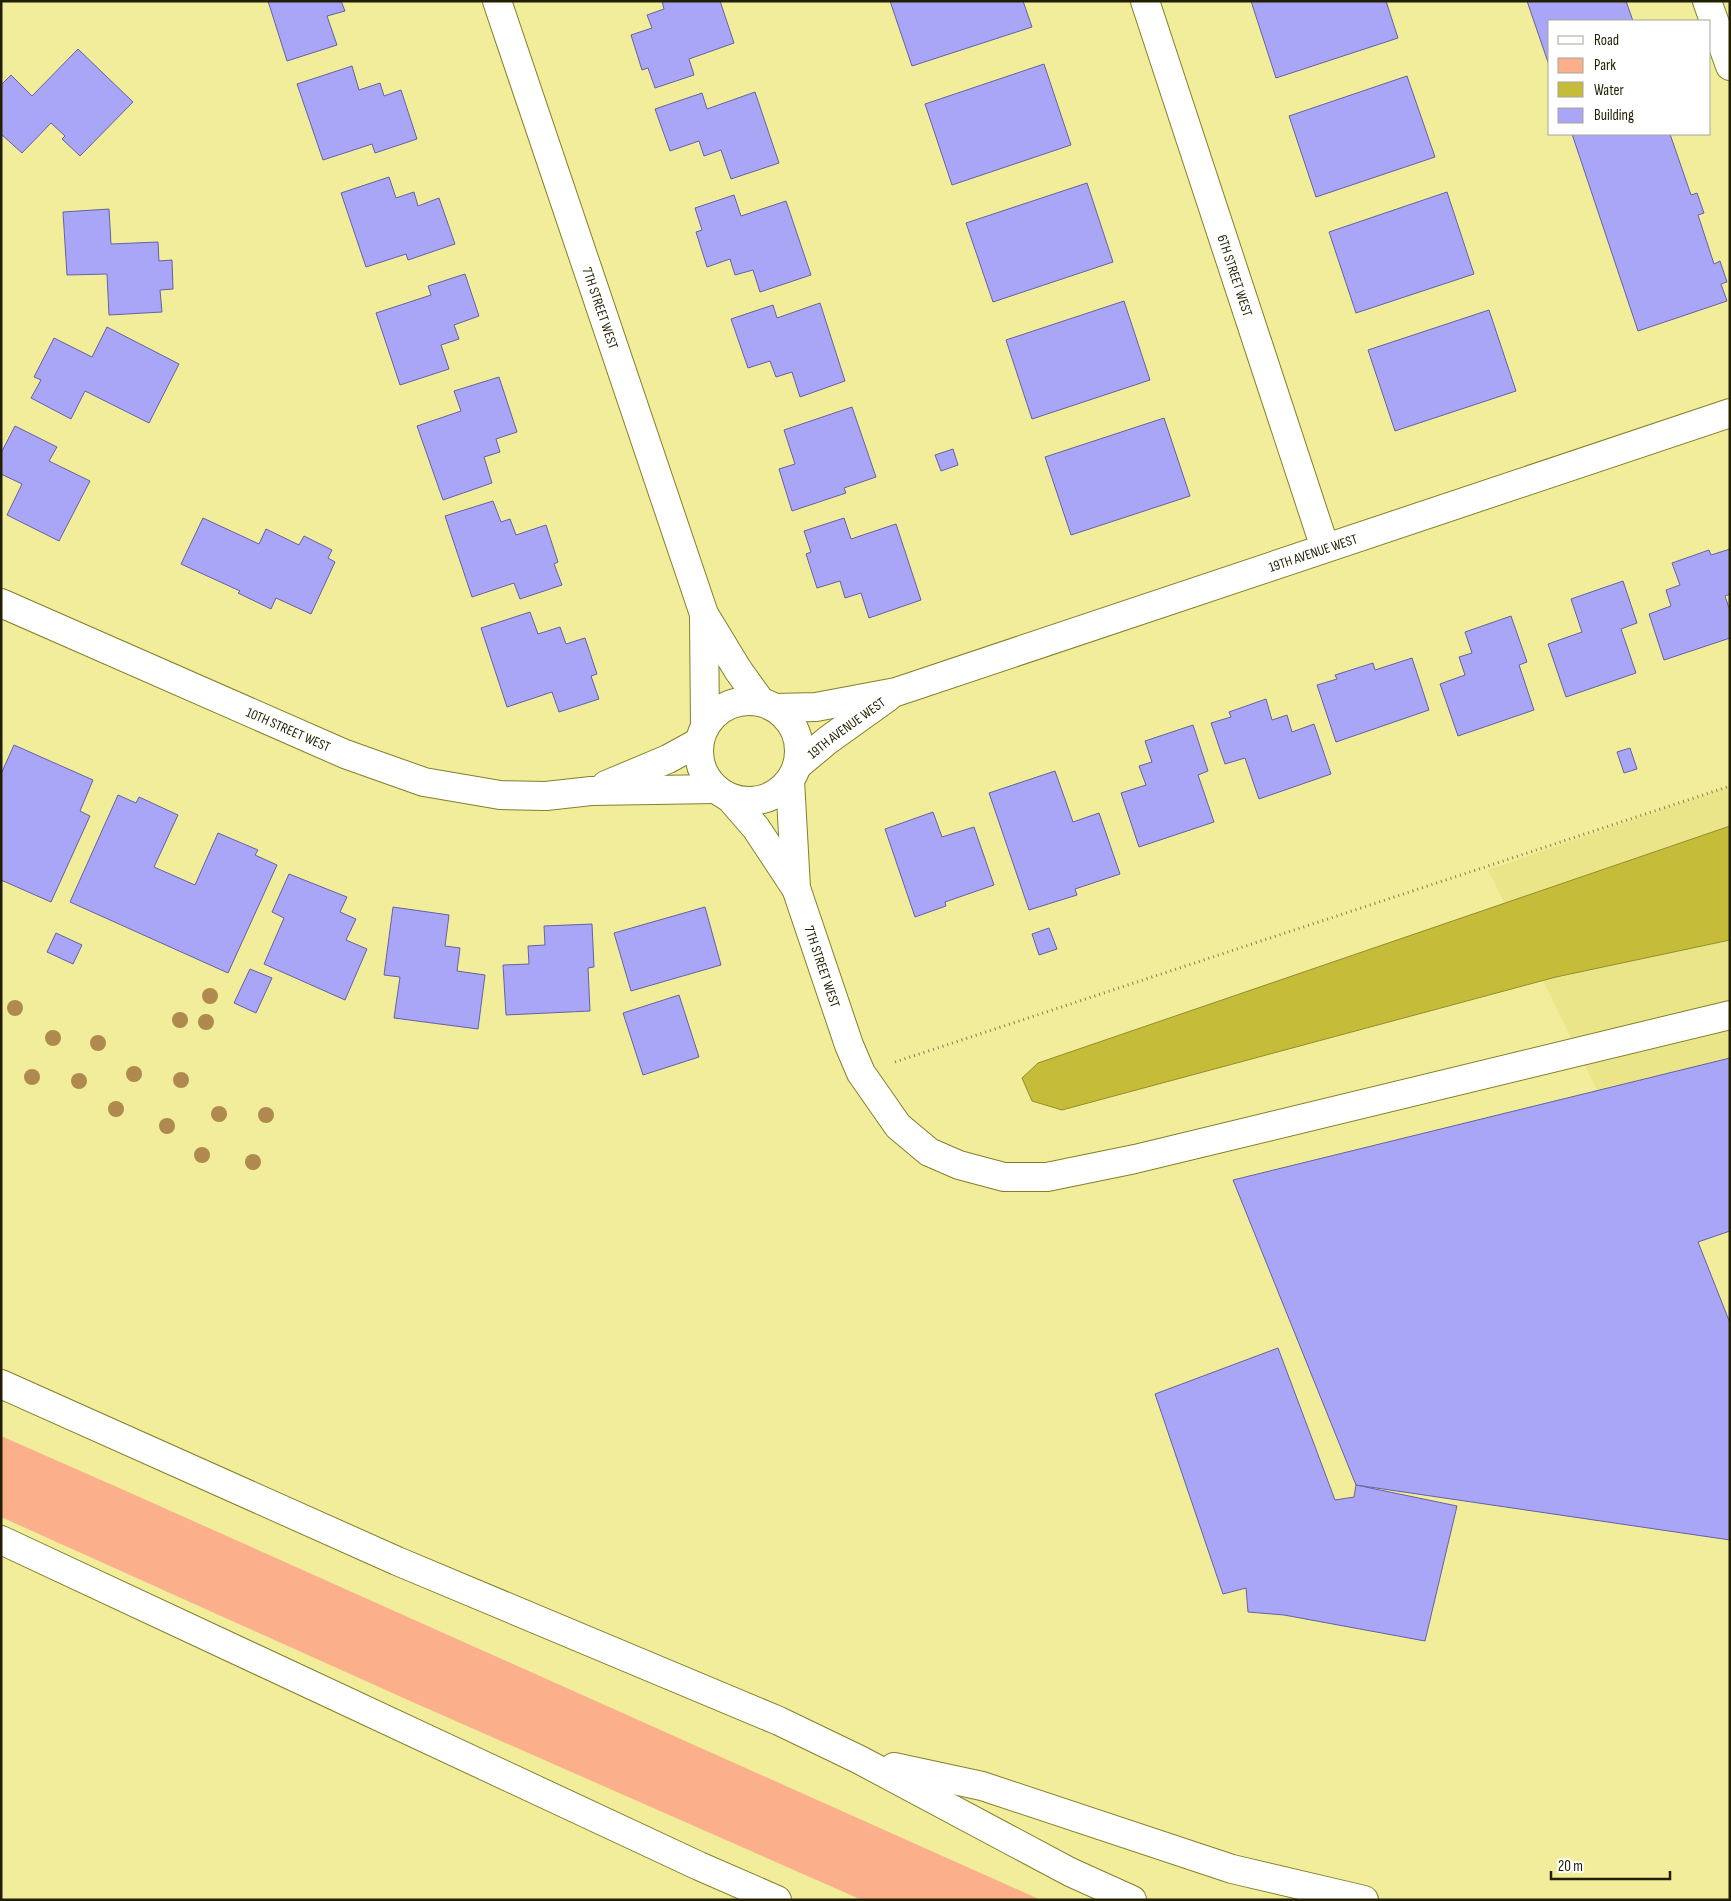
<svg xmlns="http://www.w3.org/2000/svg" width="1731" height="1901" font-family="'Sofia Sans Condensed',sans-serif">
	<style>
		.built { fill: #eae589 }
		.green { fill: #fcaf8b }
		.water { fill: #c5bd3a; stroke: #948e29 }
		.building { fill: #a9a5f7; stroke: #6661a4 }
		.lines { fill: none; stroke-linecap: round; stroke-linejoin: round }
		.minor-casing { stroke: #847f2b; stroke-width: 30 }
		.highway-casing { stroke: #847f2b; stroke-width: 30 }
		.path { stroke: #85824a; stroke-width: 3; stroke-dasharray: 1 4; stroke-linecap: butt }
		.minor { stroke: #fff; stroke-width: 28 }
		.highway { stroke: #fff; stroke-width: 28 }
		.tree { fill: #b0894f }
		.labels { text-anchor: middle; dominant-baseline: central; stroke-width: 4; stroke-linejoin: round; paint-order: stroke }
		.street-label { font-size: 14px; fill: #211f00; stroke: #fff }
	</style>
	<rect width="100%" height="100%" fill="#f1ed9a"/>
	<path class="built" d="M1730,786V1059L1598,1092L1488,870Z"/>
	<path class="green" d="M1,1436L126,1491L1041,1900H862L408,1700L1,1517Z"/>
	<path class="water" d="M1730,826V940L1556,977L1062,1110L1032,1101L1022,1078L1038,1063Z"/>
	<g class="building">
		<path d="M268,1H341L345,11L327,16L337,45L287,61Z"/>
		<path d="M662,1H720L734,43L689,59L694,75L655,88L648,68L642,70L631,35L652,28L647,15L664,9Z"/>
		<path d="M890,1H1023L1032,27L912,66Z"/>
		<path d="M1251,1H1386L1398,38L1276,78Z"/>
		<path d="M1527,1H1626L1633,21H1550V68Z"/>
		<path d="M78,49L133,102L80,156L62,139L65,136L51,123L22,153L1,134V85L11,75L32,96Z"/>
		<path d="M1044,64L1071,145L952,185L925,104Z"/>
		<path d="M352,66L359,90L380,83L384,96L401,90L417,139L375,153L372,144L323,160L297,84Z"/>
		<path d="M1407,76L1435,157L1316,197L1289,116Z"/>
		<path d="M755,92L779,163L731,179L721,150L704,156L699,141L670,151L655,109L702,93L707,109Z"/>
		<path d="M1572,134H1670L1691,195L1697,193L1704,213L1698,215L1714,264L1720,261L1727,282L1721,284L1727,301L1638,331Z"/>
		<path d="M389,177L396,198L414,192L418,206L439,198L455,244L408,260L406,254L366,267L341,193Z"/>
		<path d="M1087,183L1113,262L993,302L966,223Z"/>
		<path d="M1447,192L1474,274L1356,313L1329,232Z"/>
		<path d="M734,195L741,216L786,201L811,275L760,292L753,270L735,275L730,259L707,267L696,232L702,230L695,208Z"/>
		<path d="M109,209L111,244L158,242L159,261L172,260L173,289L160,290L162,312L109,315L107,274L67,275L63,212Z"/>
		<path d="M465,274L479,316L454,325L459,339L441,345L449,369L400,385L376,313L431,295L428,286Z"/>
		<path d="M1124,301L1150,380L1032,419L1006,340Z"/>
		<path d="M820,303L845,381L800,397L792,372L776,377L770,361L748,368L731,319L773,305L777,318Z"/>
		<path d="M1489,310L1516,391L1395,431L1368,350Z"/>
		<path d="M107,327L179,364L149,423L85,391L71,419L31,398L41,380L34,377L54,338L92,357Z"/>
		<path d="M499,377L517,432L496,439L500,452L484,457L492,483L443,500L417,426L461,411L454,391Z"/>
		<path d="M852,407L876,477L844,488L846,493L792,511L779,469L795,464L784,430Z"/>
		<path d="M1164,418L1190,496L1071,535L1045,457Z"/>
		<path d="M15,426L57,447L49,461L90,481L59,541L7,515L22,484L1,474V453Z"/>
		<path d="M953,449L958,465L941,471L935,455Z"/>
		<path d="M493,501L501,522L510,519L516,535L546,525L558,562L554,564L562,585L520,599L514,583L472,597L445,516Z"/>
		<path d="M203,518L259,544L266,529L299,545L304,536L332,550L328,558L335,562L311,614L276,598L271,609L238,593L240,591L181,564Z"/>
		<path d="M844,518L851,539L896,524L921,600L869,618L861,593L845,598L840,581L817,588L806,554L811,552L804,531Z"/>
		<path d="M1730,549V594L1725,596L1730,611V638L1664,660L1649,614L1671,606L1666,590L1680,585L1672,563L1709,550L1711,555Z"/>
		<path d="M1623,581L1637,623L1621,629L1636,673L1566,697L1548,644L1582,632L1571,599Z"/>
		<path d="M530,612L538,634L560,627L566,644L585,638L597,674L591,676L599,699L559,712L552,692L507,707L481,628Z"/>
		<path d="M1511,616L1527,662L1519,665L1534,710L1458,736L1440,684L1465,675L1459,657L1472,653L1465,632Z"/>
		<path d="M1412,658L1429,710L1336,742L1317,685L1337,679L1335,675L1373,663L1375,670Z"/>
		<path d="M1266,699L1272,720L1287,715L1292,732L1314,724L1331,774L1259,799L1245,758L1225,764L1211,723L1231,717L1229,712Z"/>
		<path d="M1193,725L1208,771L1198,775L1214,822L1139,847L1121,793L1146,785L1139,766L1152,762L1145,741Z"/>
		<path d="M14,745L93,780L80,811L90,816L51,902L1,880V774Z"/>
		<path d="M1630,748L1637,769L1624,773L1617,752Z"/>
		<path d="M1055,771L1073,822L1099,813L1120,874L1075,889L1077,895L1029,910L989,793Z"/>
		<path d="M118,795L136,803L139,797L178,815L154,867L195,885L218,833L258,850L255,855L277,865L228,973L70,902Z"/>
		<path d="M933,812L942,837L974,827L994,885L945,902L946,906L915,917L885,829Z"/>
		<path d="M289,874L347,897L340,912L356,919L346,940L367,949L345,1000L264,964L284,918L272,912Z"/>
		<path d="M393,907L449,915L445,946L460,948L457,971L485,975L478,1029L394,1018L400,977L384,975Z"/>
		<path d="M705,907L721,965L631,991L614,933Z"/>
		<path d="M592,924L594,967L588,968L590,1011L506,1015L503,965L529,964L528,946L545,945L544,926Z"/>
		<path d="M1049,928L1057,949L1039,955L1032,934Z"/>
		<path d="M56,933L82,945L73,964L47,952Z"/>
		<path d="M250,969L272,978L256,1013L234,1003Z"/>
		<path d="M679,995L699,1057L643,1075L623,1013Z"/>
		<path d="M1730,1058V1231L1698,1242L1730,1323V1540L1356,1485L1233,1180Z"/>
		<path d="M1278,1348L1335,1500L1354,1497L1356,1485L1457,1506L1425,1641L1284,1615L1248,1612L1246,1588L1223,1594L1155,1394Z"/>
	</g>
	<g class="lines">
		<g class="minor-casing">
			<g id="minor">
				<path id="s1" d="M497,1L704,614L738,670L761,702"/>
				<path id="s2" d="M1145,1L1325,548"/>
				<path d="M1707,1L1730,66"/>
				<path id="s3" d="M1,603L345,754L424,782L500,795L546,796L591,791L716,789"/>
				<path d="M704,616L705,727"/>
				<circle cx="749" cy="751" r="50"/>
				<path id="s4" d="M776,708L816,707L896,692L1730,413"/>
				<path id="s5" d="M798,765L828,740L888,697"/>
				<path id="s6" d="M790,780L796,888L849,1045L861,1073L898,1126L929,1152L959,1165L1004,1177H1047L1135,1159L1730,1015"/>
				<path d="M606,785L668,759L699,742"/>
				<path d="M730,798L756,828L795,887"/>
			</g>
		</g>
		<g class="highway-casing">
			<g id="highway">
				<path d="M1,1384L397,1561L779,1721L860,1760L1070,1872L1132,1900"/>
				<path d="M1,1540L699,1866L777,1900"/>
				<path d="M894,1767L982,1786L1232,1869L1364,1900"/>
			</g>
		</g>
		<path class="path" d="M895,1062L1730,786"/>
		<use href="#minor" class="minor"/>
		<use href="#highway" class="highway"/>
	</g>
	<g class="tree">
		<circle cx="210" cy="996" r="8"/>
		<circle cx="15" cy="1008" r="8"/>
		<circle cx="180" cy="1020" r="8"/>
		<circle cx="206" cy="1022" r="8"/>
		<circle cx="53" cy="1038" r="8"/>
		<circle cx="98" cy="1043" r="8"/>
		<circle cx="134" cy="1074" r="8"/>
		<circle cx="32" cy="1077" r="8"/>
		<circle cx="181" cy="1080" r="8"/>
		<circle cx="79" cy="1081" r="8"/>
		<circle cx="116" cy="1109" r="8"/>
		<circle cx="219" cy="1114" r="8"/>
		<circle cx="266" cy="1115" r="8"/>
		<circle cx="167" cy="1126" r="8"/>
		<circle cx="202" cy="1155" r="8"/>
		<circle cx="253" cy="1162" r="8"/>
	</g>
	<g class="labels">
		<g class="street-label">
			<text stroke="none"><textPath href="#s2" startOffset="289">6TH STREET WEST</textPath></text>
			<text stroke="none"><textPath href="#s1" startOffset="324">7TH STREET WEST</textPath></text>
			<text stroke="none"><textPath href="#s4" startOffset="561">19TH AVENUE WEST</textPath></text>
			<text stroke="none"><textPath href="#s3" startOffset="314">10TH STREET WEST</textPath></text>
			<text stroke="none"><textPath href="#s5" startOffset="61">19TH AVENUE WEST</textPath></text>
			<text stroke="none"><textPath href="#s6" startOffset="191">7TH STREET WEST</textPath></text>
		</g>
	</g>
	<rect width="1731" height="1901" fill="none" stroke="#211f00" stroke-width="5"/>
	<rect x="1548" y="20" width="162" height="115" fill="#ffffff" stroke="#a6a599"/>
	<rect x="1558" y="36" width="25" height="8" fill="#ffffff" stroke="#a6a599"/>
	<text x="1594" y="45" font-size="15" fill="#211f00">Road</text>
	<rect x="1558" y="58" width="25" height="15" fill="#fcaf8b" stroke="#a6a599"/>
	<text x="1594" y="70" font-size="15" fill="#211f00">Park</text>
	<rect x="1558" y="82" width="25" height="15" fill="#c5bd3a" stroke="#a6a599"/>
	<text x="1594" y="95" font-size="15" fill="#211f00">Water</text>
	<rect x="1558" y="108" width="25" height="15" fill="#a9a5f7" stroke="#a6a599"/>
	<text x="1594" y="120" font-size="15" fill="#211f00">Building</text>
	<path d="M1551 1871v8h119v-8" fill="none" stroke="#211f00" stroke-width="2.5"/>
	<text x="1558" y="1871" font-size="15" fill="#211f00" stroke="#ffffff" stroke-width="4" paint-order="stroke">20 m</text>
</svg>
